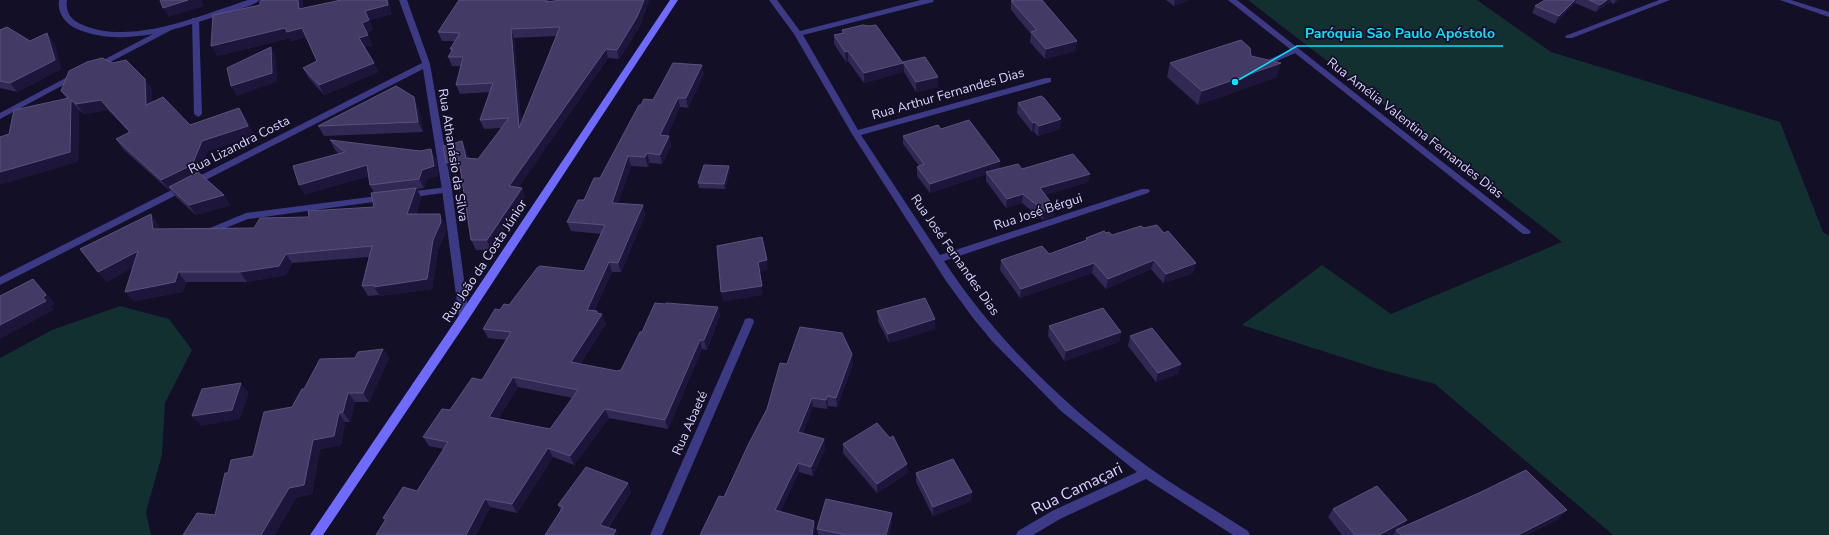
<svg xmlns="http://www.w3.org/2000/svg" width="1829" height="535" font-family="'Nunito Sans',sans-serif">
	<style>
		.green { fill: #12302f }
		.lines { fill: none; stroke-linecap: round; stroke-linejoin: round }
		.service { fill: #3d3a85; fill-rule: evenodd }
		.minor { fill: #3d3a85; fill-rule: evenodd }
		.tertiary { fill: #3d3a85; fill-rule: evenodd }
		.secondary { fill: #6f6bff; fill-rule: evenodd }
		.wall { fill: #312854; fill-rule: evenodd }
		.shaded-wall { fill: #1d163a }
		.building { fill: #433a66; stroke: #5a527e; fill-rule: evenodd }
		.labels { text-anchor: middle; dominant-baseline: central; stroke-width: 3.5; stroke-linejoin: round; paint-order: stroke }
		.street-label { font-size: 13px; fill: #d9d4ff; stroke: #130f26 }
		.near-street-label { font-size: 16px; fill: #d9d4ff; stroke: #130f26 }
		.leader { fill: none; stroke: #00e5ff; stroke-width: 1.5 }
		.callout-dot { fill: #00e5ff; stroke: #130f26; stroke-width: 1.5 }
		.callout-label { font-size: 14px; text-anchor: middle; font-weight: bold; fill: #00e5ff; stroke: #130f26; stroke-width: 3.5; stroke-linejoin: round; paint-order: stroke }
	</style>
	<rect width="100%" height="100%" fill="#130f26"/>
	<g class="green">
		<path d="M1248,0H1477L1551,52L1780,122L1823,232L1829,236V535H1613L1435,384L1375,368L1242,325L1322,265L1391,314L1562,242Z"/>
		<path d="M120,306L169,319L192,350L165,403L162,455L146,512L151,535H0V358L52,330Z"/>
	</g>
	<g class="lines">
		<g class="service">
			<path d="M192,18H198L199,20L202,114L198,117L194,114Z"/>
			<path d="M1293,49H1296L1300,51L1270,64H1264L1263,62Z"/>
			<path d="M447,187L452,190L450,192L407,198L402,195L407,192Z"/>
			<path d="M385,195L390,198L388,200L248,219L213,233L208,230L210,228L246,213Z"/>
		</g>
		<g class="minor">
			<path d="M399,0H407L430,64L452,190L469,317L468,320H460L459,317L442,190L423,69L0,285V277L422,63Z"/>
			<path d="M769,0H777L800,31L921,0H934L933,2L803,35L858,130L1045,78H1051V82L861,135L940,255L1142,189H1148L1150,191L1148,193L944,261C998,343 1071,412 1151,469C1182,491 1216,510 1248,531L1250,535H1233L1146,479L1060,519L1033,535H1016L1018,531L1052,511L1137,472L1061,411L992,341L973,318L946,281L852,134L794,34Z"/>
			<path d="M1228,0H1237L1529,230L1531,232L1529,234H1523Z"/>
			<path d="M1659,0H1670L1572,38H1566L1565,36Z"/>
			<path d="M170,25H173L177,27L99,68H93L92,66Z"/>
			<path d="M73,74H79L80,76L0,119V113Z"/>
			<path d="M749,318L753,319L754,322L662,535H650L744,322L745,319Z"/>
		</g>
		<g class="tertiary">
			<path d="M59,0H67C65,13 72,21 83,25C132,46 201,15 248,0H260C252,7 236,9 226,13C180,28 124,49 77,29C65,23 57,13 59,0Z"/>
			<path d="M1780,0H1791L1829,12V17Z"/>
		</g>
		<path class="secondary" d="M670,0H678L468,320L323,535H310L460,314Z"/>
	</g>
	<g class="wall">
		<path d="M266,0H302L303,2V8L392,14L369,20L373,30L367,32L372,45L364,47L374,63L378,72L324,95L308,77L303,68L317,61L306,37L292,41L290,38L217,56L260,5Z"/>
		<path d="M459,0H549V1L562,0H649L640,26L619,59L608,58L518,188H522L525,197L491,250H476L471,240L461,170L450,173L462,141L466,150L468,158L478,159L502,128L484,129L480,120L490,92L460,94L456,85L461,66H452L448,57L451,52L450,49L455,41H442L438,32ZM556,36L521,123L514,38Z"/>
		<path d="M1166,0H1189L1174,6Z"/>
		<path d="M1545,0H1620L1614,4L1610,2L1596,12L1575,3L1555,24L1532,13L1535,6Z"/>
		<path d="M1011,1L1077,41L1075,51L1045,59L1030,42L1031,34L1011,10Z"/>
		<path d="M0,30L30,41L54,42L61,69L17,92L0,88Z"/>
		<path d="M842,30L903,72L864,83L848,61L846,62L834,44V35L842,33Z"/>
		<path d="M1251,56L1277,77L1198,105L1167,77L1170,63Z"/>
		<path d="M903,62L938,77V87L916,92L904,72Z"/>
		<path d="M704,74L688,108L680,107L667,136H669L671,146L662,164L650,163L648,167L631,166L618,203L643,205L645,215L621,272H612L594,311L598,313L606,324L580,364L617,371L621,370L642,332L718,307L720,316L707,350L702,349L668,429L609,418L574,465L553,457L517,513L490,507L476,535H376L385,520L383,518L417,491L444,449L429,446L423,437L482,380L506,340L488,338L483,329L500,310L509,305L584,271L601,234L571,231L567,222L584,200L600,178L641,105L653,100ZM518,387L573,398L550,429L498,419Z"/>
		<path d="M152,89V102L190,125L245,117L254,136L208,151L199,173L224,195L230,205L196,215L176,197L170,189L169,190L123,149L116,139L129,132L108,110L84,114L79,110L78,162L9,134L67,99L61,91Z"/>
		<path d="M1018,103L1060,129L1038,136L1034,132H1032L1017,113Z"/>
		<path d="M418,107L423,132L324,136L318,126Z"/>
		<path d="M941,129L1000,161V169H1022L1088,182L1045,195L1055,208L1054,216L1043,220L1022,203L1006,208L986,181V174L930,193L917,176V167L919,166L903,144V136Z"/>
		<path d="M330,140L436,158L438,176L427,179L424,188L417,189L421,197L416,214L445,224L446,232L438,250L432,289L380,296L379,295L368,296L362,286L369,257L292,263L286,275L247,282H186L183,292L134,301L125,292L133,267L107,282L98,272L158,224L159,229L254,228L309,217L374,207V193L370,185L369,176L305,194L299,185L339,154L335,150Z"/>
		<path d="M730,171L725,189L699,188L698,183Z"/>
		<path d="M1144,228L1164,233L1196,263L1193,273L1163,283L1151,269L1106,289L1092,273L1020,298L1000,270L1001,260L1049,254L1086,240V238L1106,233L1112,235Z"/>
		<path d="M877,311L935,329L889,343L878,321Z"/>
		<path d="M1049,326L1121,332L1119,342L1064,361L1048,336Z"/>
		<path d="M1130,336L1181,364L1178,374L1156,382L1128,346Z"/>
		<path d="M383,349L389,358L369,402H355L350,422H345L341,445L320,449L312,494L215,515L228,473L253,456L292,407L304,389L355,358Z"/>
		<path d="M787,364H853L837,407L828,406L827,409L813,407L803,433L824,439L825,449L813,476L799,472L780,512L814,521L815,529L724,497L767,409Z"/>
		<path d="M843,444L908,473L877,493L843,453Z"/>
		<path d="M916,473L972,492L971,501L933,516L916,482Z"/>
		<path d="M628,483L631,492L608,528L561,511L558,505Z"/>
		<path d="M1333,509L1407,520L1402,527L1559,519L1527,535H1393L1395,532L1389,535H1342L1328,517Z"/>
		<path d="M892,513V522L889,535H818L817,529Z"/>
	</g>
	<g class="shaded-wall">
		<path d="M188,0H201L204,6L169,17L163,8Z"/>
		<path d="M298,0H302L303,2L304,18L299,9Z"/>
		<path d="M387,0H389L392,14L369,20L365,11Z"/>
		<path d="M644,0H649L640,26L619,59L617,50Z"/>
		<path d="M1175,0H1189L1174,6Z"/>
		<path d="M1575,0H1576L1575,3L1555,24L1559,16Z"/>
		<path d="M1607,0H1611L1610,2L1596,12L1600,5Z"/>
		<path d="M1616,0H1620L1614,4Z"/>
		<path d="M369,20L373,30L367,32L372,45L363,47L359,38L362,23Z"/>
		<path d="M285,28H302L307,37L292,41L290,38L217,56L211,46Z"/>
		<path d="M511,29L514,38L522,137L519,128Z"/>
		<path d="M47,33L54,42L61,69L17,92L10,83Z"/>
		<path d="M1077,41L1075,51L1045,59L1046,49Z"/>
		<path d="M271,47L276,57L277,82L237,96L231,86Z"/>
		<path d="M606,49L608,58L513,196L509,186Z"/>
		<path d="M848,51V61L846,62L845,52Z"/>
		<path d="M374,63L378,72L324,95L319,85Z"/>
		<path d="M903,63V72L864,83V73Z"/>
		<path d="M1281,63L1277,77L1198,105L1202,91Z"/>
		<path d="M702,65L704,74L688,108L686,98Z"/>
		<path d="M938,77V87L916,92V82Z"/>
		<path d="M145,79L152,89L153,115L146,105Z"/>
		<path d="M414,97L418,107L423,132L418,122Z"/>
		<path d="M678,98L680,107L663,145L660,135Z"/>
		<path d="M71,100L79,110L78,162L0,185V172Z"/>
		<path d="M101,100L108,110L84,114L76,104Z"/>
		<path d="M239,108L245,117L254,136L208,151L199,175L169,187L170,189L169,190L161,180L202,141Z"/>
		<path d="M1061,119L1060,129L1038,136L1039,126Z"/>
		<path d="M1035,122L1034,132H1032L1033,123Z"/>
		<path d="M669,136L671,146L662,164L660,155Z"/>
		<path d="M462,141L466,150L470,167L466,158Z"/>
		<path d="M431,149L436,158L438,176L427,179L424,188L419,179Z"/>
		<path d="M647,153L650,163L648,167L645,157Z"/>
		<path d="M628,156L631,166L615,212L612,203Z"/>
		<path d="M459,160L463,169L450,173L446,163Z"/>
		<path d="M1000,161V170L986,172V174L930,193V184Z"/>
		<path d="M367,165L372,175L305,194L299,185Z"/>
		<path d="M729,166L730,171L725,189L724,184Z"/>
		<path d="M1090,174L1088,182L1039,197L1040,188Z"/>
		<path d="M416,188L421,197L412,224L407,214Z"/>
		<path d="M522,188L525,197L491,250L487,240Z"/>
		<path d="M1023,194L1022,203L1006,208L1007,199Z"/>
		<path d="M224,195L230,205L196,215L189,205Z"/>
		<path d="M643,205L645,215L621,272L618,263Z"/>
		<path d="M1055,208L1054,216L1043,220L1044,211Z"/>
		<path d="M151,214L158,224L160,239L153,229Z"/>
		<path d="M440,214L445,224L446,232L438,250L432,289L380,296L374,287L433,240Z"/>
		<path d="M138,251L146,260L107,282L98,272Z"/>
		<path d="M286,254L292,263L286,275L247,282L240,272Z"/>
		<path d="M767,260L768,270L760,272L763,295L723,302L721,292L758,262Z"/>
		<path d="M1154,260L1151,269L1106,289L1108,279Z"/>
		<path d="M609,262L612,272L590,320L587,310Z"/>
		<path d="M1094,263L1092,273L1020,298L1021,289Z"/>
		<path d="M1196,263L1193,273L1163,283L1166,274Z"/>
		<path d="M178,272L186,282L183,292L134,301L125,292Z"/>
		<path d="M33,279L42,288L55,304L52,306L54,310L0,339V325L43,297Z"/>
		<path d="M718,307L720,316L707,350L704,340Z"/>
		<path d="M597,311L600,318L602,314L606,324L575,371L571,362Z"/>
		<path d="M935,319V329L889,343L888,334Z"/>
		<path d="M1121,332L1119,342L1064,361L1066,351Z"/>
		<path d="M700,340L702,349L668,429L665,420Z"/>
		<path d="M383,349L389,358L369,402L363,393Z"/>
		<path d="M852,354L853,364L837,407L836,398Z"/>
		<path d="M1181,364L1178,374L1156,382L1158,373Z"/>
		<path d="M513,377L518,387L494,426L489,417Z"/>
		<path d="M241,383L249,393L240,419L201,426L192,416Z"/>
		<path d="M348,393L355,402L350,422L343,412Z"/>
		<path d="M827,396L828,406L827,409L826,400Z"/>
		<path d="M812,398L813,407L800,441L798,432Z"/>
		<path d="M605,409L609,418L574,465L570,456Z"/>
		<path d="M339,413L345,422L341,445L320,449L312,494L297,497L275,535H261L313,440Z"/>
		<path d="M824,439L825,449L813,476L811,467Z"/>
		<path d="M548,448L553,457L517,513L512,504Z"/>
		<path d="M798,463L799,472L777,519L775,510Z"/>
		<path d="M907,464L908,473L877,493V484Z"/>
		<path d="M628,483L631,492L604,533L600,525Z"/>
		<path d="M972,492L971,501L933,516V507Z"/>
		<path d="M485,499L490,507L476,535H466Z"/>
		<path d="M1567,510L1559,519L1527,535H1518Z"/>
		<path d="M892,513V522L889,535H886Z"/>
		<path d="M1407,520L1401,529L1396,530L1395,532L1389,535H1379Z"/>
		<path d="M814,521L815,529L814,535H812Z"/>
		<path d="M616,530L618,535H613Z"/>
	</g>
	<g class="building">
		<path d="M160,0H188L163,8Z"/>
		<path d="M266,0H298L299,9L341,0H387L388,5L365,11L369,20L362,23L368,35L359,38L374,63L319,85L303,68L317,61L302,28L287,32L285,28L211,46L213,15L260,5V1Z"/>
		<path d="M459,0H546V2L562,0H644L637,17L617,50L606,49L509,186L522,188L487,240H471L459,160L446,163L443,146L462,141L466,158L478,159L509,118L480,120L493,83L456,85L463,57H448L453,49H450L460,33L438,32ZM560,27L519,128L511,29Z"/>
		<path d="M1015,0H1042L1077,41L1046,49L1031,32L1037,30L1011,1Z"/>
		<path d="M1545,0H1575L1559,16L1535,6Z"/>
		<path d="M1589,0H1607L1600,5Z"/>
		<path d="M863,25L869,26L876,25L903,63L864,73L848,51L845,52L834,35L844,33L842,30Z"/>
		<path d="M7,27L30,41L47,33L55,60L10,83L0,81V30Z"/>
		<path d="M1241,40L1250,48L1251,56L1281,63L1202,91L1170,63Z"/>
		<path d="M271,47L272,73L231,86L227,68Z"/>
		<path d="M925,57L938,77L916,82L903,62Z"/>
		<path d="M102,58L113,63L126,60L145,79L146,105L163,97L190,125L239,108L248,126L202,141L192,165L161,180L116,139L130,132L101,100L76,104L71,100L70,152L0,172V137L9,134L14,110L69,98L61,91L69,71L87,62Z"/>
		<path d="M673,63L702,65L686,98H678L660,135L669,136L660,155L647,153L645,157L628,156L612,203L643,205L618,263L609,262L587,310L597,311V313L602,314L571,362L617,371L621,370L640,332H642L655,303L665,304L666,303L718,307L704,340H700L665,420L605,409L570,456L548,448L512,504L485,499L466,535H376L386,519L383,518L403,487L417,491L448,442L423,437L442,409L450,410L472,378L482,380L511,332L483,329L495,309L500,310L504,304L509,305L537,268L540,266L584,271L605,225L567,222L578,200H584L594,178H600L639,105H641L644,99L653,100ZM513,377L578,390L550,429L489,417Z"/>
		<path d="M396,86L414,97L418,122L318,126Z"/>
		<path d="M1041,96L1044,98L1061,119L1039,126L1035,122L1033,123L1018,103Z"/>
		<path d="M969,120L1000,161L930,184L917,167L924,164L903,136L938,125L941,129Z"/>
		<path d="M330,140L420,151L431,149L434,166L422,170L419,179L370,185L367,165L299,185L293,166L345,152Z"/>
		<path d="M1073,154L1090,174L1040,188L1055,208L1044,211L1023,194L1007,199L986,172L1018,164L1022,169Z"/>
		<path d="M704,165L729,166L724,184L698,183Z"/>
		<path d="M198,172L224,195L189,205L169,187Z"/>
		<path d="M416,188L407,214H440L441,222L433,240L427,279L374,287L375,285L362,286L372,246L286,254L279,266L240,272H178L175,282L125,292L138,251L98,272L80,249L151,214L153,229L254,228L260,218L309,217L308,211L374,207L371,193Z"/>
		<path d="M1157,225L1164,233L1168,231L1196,263L1166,274L1154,260L1108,279L1094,263L1021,289L1001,260L1042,246L1049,254L1087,240L1086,238L1104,231L1106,233L1109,232L1112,235L1141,226L1144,228Z"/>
		<path d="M762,237L767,260L758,262L762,286L721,292L717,246Z"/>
		<path d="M33,279L46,295L43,297L46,301L0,325V296Z"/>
		<path d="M925,298L935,319L888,334L877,311Z"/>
		<path d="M1103,308L1121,332L1066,351L1049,326Z"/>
		<path d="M800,327L842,333L852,354L836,398L827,396L826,400L812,398L798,432L824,439L811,467L798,463L775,510L814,521L812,535H700L719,496L724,497L749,443L767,409L780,363L787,364Z"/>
		<path d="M1152,328L1181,364L1158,373L1130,336Z"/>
		<path d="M383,349L363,393H348L343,412L339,413L334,436L313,440L304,485L289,488L261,535H183L197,513L215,515L225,473H228L231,460L253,456L264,412L292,407L302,389H304L320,359L355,358L358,352Z"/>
		<path d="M241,383L232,410L192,416L202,389Z"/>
		<path d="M877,423L890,438L893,436L907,464L877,484L843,444Z"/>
		<path d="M953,459L972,492L933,507L916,473Z"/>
		<path d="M586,467L628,483L600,525L616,530L613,535H545L563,507L558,505Z"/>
		<path d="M1526,470L1567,510L1518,535H1401L1396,530L1481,492Z"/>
		<path d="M1377,486L1407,520L1379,535H1355L1333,509Z"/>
		<path d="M826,499L892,513L886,535H847L817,529Z"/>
	</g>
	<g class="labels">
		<g class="street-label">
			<text transform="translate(948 94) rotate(-16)">Rua Arthur Fernandes Dias</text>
			<text transform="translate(1415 128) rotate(38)">Rua Amélia Valentina Fernandes Dias</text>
			<text transform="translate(239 145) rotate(-27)">Rua Lizandra Costa</text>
			<text transform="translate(453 155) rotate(81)">Rua Athanásio da Silva</text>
			<text transform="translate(1038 212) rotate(-18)">Rua José Bérgui</text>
			<text transform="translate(955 255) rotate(55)">Rua José Fernandes Dias</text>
			<text transform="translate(485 261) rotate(-57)">Rua João da Costa Júnior</text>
			<text transform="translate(690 423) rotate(-66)">Rua Abaeté</text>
		</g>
		<g class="near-street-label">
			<text transform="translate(1077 489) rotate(-26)">Rua Camaçari</text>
		</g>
	</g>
	<path class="leader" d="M1235 82L1297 46H1503"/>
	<circle class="callout-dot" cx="1235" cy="82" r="4"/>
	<g class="callout-label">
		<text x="1400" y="38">Paróquia São Paulo Apóstolo</text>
	</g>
</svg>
